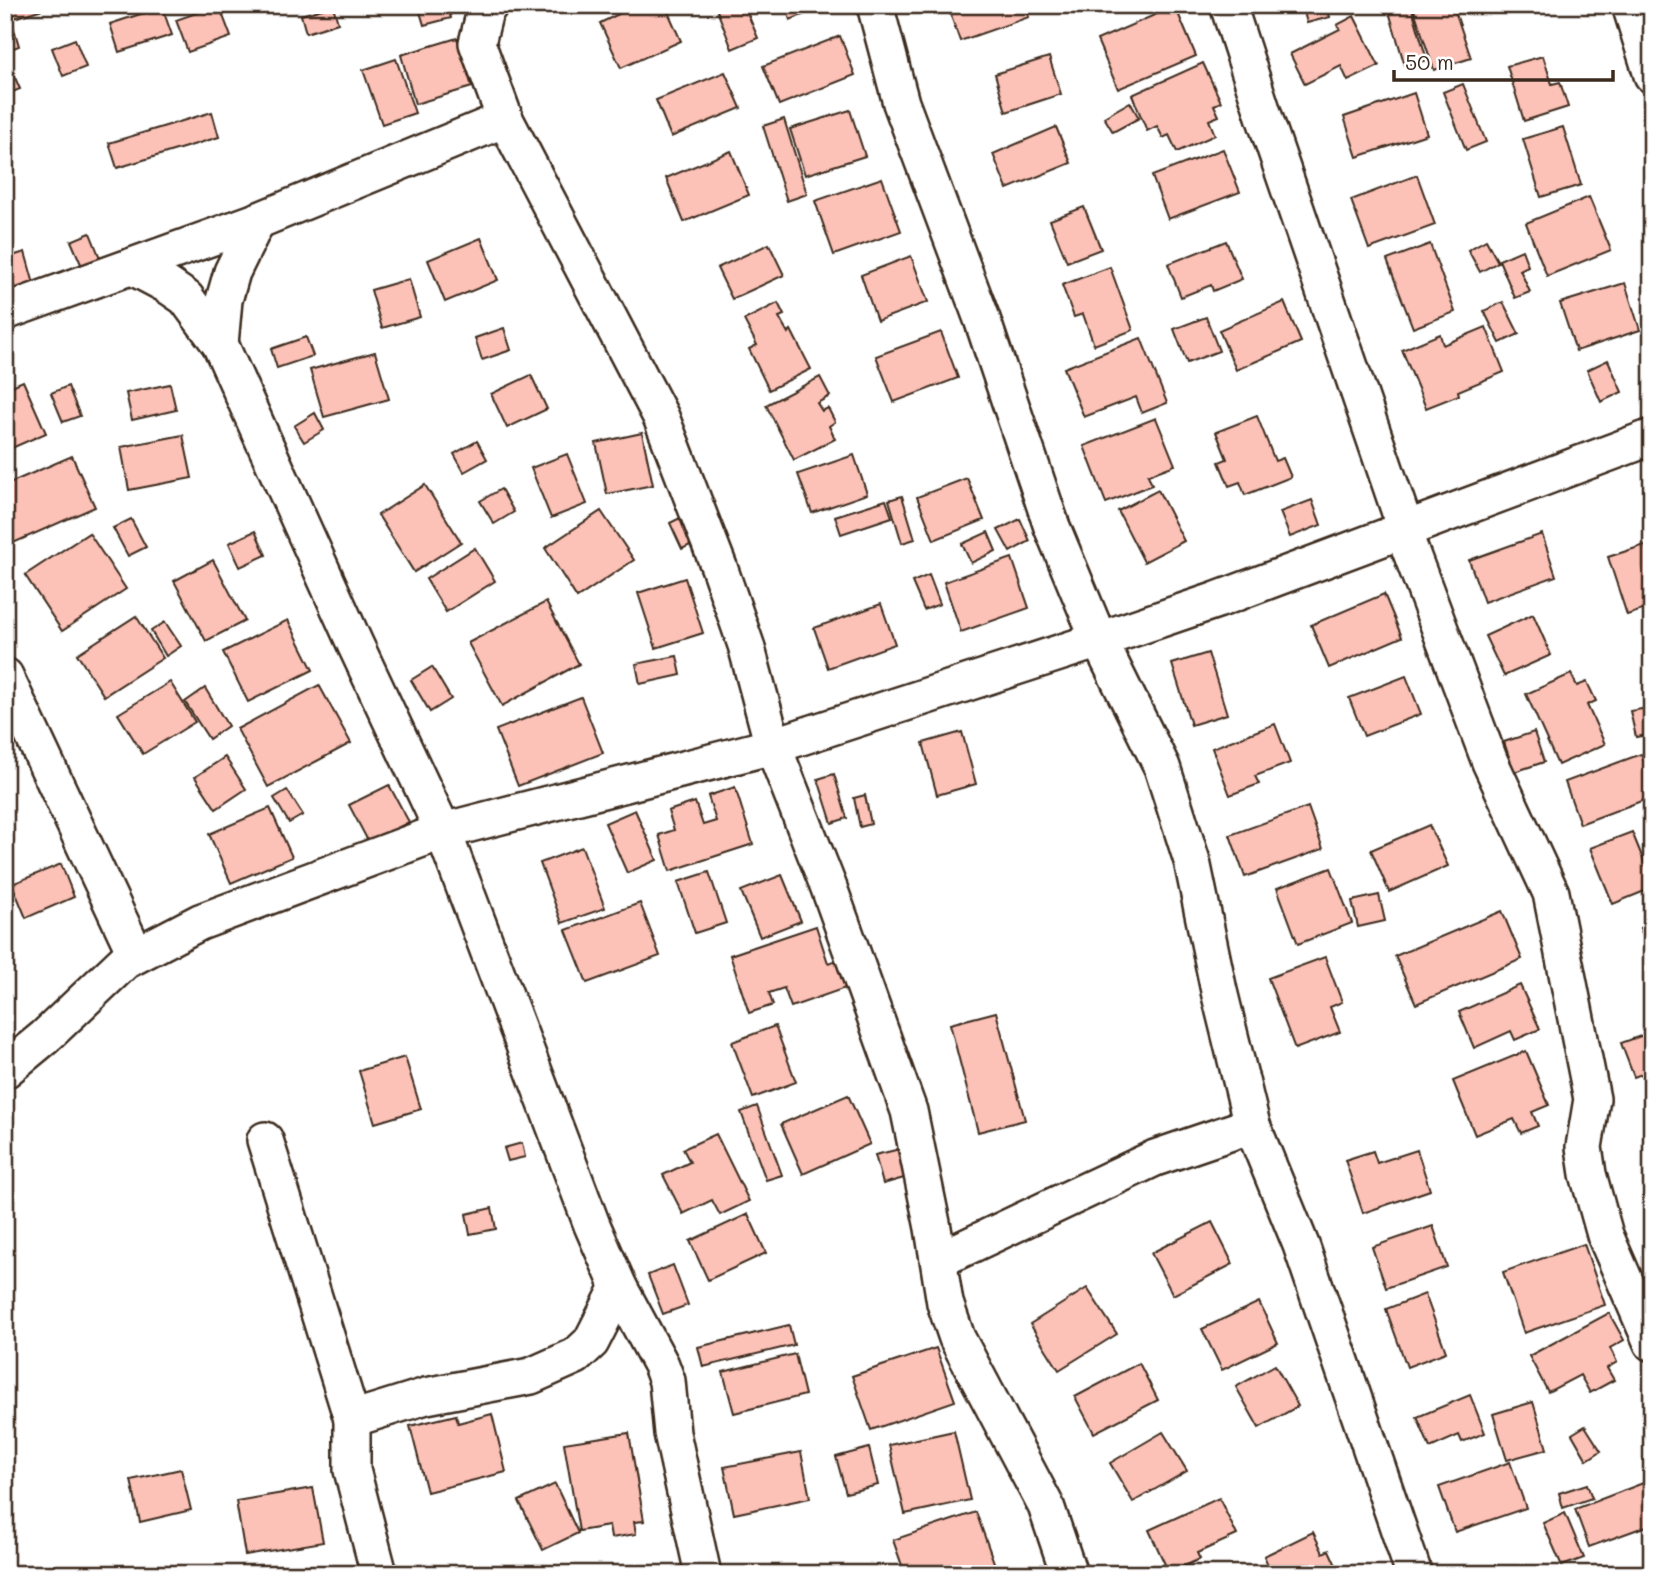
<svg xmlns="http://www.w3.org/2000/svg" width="1657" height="1579" font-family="Mali,sans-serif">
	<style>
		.building { fill: #fcc1b7; stroke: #3b2a1e; stroke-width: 2 }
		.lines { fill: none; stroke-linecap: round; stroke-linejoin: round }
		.minor-casing { stroke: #3b2a1e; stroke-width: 40 }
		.minor { stroke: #fff; stroke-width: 35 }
	</style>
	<rect width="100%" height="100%" fill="#fff"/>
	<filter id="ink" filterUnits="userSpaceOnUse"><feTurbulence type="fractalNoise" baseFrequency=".0143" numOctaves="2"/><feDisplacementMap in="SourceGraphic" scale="14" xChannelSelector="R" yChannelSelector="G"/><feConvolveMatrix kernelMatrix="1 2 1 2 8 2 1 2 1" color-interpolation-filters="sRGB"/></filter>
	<g filter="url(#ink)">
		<g class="building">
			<path d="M5,5H55L11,19L19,46L5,51Z"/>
			<path d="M219,5L231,37L188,52L176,20Z"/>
			<path d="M418,5H447L451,18L424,25Z"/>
			<path d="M637,5H665L681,41L621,68L600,23Z"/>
			<path d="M715,5H744L758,38L732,49Z"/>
			<path d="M785,5H828L790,20Z"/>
			<path d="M947,5H1024L1029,17L960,41Z"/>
			<path d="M1302,5H1333L1327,7L1330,17L1307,23Z"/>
			<path d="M1387,5H1411L1427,60L1405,66Z"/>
			<path d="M1430,5H1453L1471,58L1434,70L1414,10Z"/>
			<path d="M333,6L338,23L306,33L301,15Z"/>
			<path d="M1175,6L1196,56L1118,89L1097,40Z"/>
			<path d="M162,7L172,35L119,52L110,24Z"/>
			<path d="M1354,16L1379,66L1348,81L1341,66L1305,84L1290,54L1340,29L1337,25Z"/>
			<path d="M840,36L855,75L779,105L763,66Z"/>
			<path d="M457,38L472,87L415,104L401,55Z"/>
			<path d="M75,39L86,67L63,76L52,48Z"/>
			<path d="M1543,56L1552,84L1560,82L1568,107L1524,121L1507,66Z"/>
			<path d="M1049,57L1061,94L1006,112L995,74Z"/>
			<path d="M396,59L415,113L382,124L363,70Z"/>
			<path d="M1203,63L1221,102L1214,105L1219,116L1209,120L1215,135L1177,152L1169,135L1163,138L1157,126L1147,131L1132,95Z"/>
			<path d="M9,64L20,89L5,95V65Z"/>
			<path d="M725,72L741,108L671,137L656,100Z"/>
			<path d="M1463,84L1486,142L1466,150L1443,92Z"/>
			<path d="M1414,93L1427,134L1357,157L1344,117Z"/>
			<path d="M1130,102L1139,118L1113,132L1104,117Z"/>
			<path d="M850,110L865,156L805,175L790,129Z"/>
			<path d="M212,112L219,137L117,168L109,143Z"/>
			<path d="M784,119L807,194L787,201L763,126Z"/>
			<path d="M1056,127L1071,163L1007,189L993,154Z"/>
			<path d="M1563,127L1581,185L1541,197L1523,139Z"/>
			<path d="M1223,149L1240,192L1168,219L1152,176Z"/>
			<path d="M731,151L749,195L684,222L666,178Z"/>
			<path d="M1417,175L1435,225L1369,249L1351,200Z"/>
			<path d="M882,178L901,231L834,255L815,201Z"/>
			<path d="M1589,197L1611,250L1547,276L1526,223Z"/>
			<path d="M1084,207L1101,249L1067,262L1050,220Z"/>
			<path d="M90,233L102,263L84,271L71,241Z"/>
			<path d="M481,238L498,280L445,302L428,260Z"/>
			<path d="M1486,240L1498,262L1480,272L1468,250Z"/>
			<path d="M1226,241L1242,279L1213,291L1211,285L1181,297L1168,264Z"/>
			<path d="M769,244L784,275L732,299L717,268Z"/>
			<path d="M1430,244L1455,312L1413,328L1387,260Z"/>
			<path d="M1522,250L1528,266L1520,270L1530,292L1515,298L1499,260Z"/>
			<path d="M25,252L34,284L15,290L6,258Z"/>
			<path d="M911,256L928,302L877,321L861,275Z"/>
			<path d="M1110,267L1133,330L1094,345L1083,314L1074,317L1062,285Z"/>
			<path d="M409,279L420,317L382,328L371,290Z"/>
			<path d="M1625,283L1640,330L1576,351L1560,303Z"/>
			<path d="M1284,302L1301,342L1236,370L1219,330Z"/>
			<path d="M1503,302L1519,334L1500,343L1484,311Z"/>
			<path d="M778,303L784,315L779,317L788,333L791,330L811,369L769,390L749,349L757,345L744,320Z"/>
			<path d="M1206,317L1219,351L1187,363L1174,329Z"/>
			<path d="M1486,327L1504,372L1458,391L1459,395L1426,408L1402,350L1440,334L1443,345Z"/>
			<path d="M504,328L511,350L482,360L475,338Z"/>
			<path d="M941,332L958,378L894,402L876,356Z"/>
			<path d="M306,337L313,356L277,368L271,349Z"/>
			<path d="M1141,338L1167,403L1142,413L1136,397L1084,417L1064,368Z"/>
			<path d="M375,352L389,399L324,417L310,370Z"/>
			<path d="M1608,360L1622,392L1601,402L1587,370Z"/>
			<path d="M531,375L547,409L507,428L491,394Z"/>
			<path d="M820,377L830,396L817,403L822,411L828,408L835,422L829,426L835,439L794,460L766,405Z"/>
			<path d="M23,381L46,433L5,451V389Z"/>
			<path d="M170,384L176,410L132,420L126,393Z"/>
			<path d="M68,386L80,416L63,422L51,393Z"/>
			<path d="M315,413L324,430L304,442L294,426Z"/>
			<path d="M1257,416L1275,461L1283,458L1291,477L1245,495L1240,482L1229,486L1219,462L1227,459L1216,432Z"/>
			<path d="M1156,418L1175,465L1148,475L1152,485L1106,503L1084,446Z"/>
			<path d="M642,433L653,485L607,494L596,443Z"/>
			<path d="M183,435L192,478L129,490L121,447Z"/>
			<path d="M477,441L487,459L464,472L454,454Z"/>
			<path d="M567,454L587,504L551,518L531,468Z"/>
			<path d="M854,455L867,494L812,513L798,474Z"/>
			<path d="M72,456L95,507L11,544L5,530V485Z"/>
			<path d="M967,478L984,520L934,540L917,497Z"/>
			<path d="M425,485L461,542L414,572L378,515Z"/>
			<path d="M501,489L514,512L494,524L480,501Z"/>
			<path d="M1158,490L1184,541L1144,562L1118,511Z"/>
			<path d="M902,496L915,539L902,543L889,500Z"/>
			<path d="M886,500L892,517L841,534L835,516Z"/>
			<path d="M1312,500L1321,525L1290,537L1280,512Z"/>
			<path d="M601,511L634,560L577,598L545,548Z"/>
			<path d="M688,514L701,540L682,549L670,523Z"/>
			<path d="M131,519L146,547L128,556L113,528Z"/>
			<path d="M1020,519L1030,541L1010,552L998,530Z"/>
			<path d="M255,531L266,555L240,567L229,543Z"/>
			<path d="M988,532L996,551L971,563L962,544Z"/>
			<path d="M89,533L126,589L62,631L25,575Z"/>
			<path d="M1542,534L1556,576L1484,602L1469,560Z"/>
			<path d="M1645,545L1652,567V607L1627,615L1608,557Z"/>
			<path d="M475,548L495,581L446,612L426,579Z"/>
			<path d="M1012,558L1029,608L961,632L944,582Z"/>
			<path d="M213,560L245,621L206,641L174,581Z"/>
			<path d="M929,575L940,604L924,610L912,582Z"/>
			<path d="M685,578L703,633L656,648L638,593Z"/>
			<path d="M1384,594L1402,637L1329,668L1311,625Z"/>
			<path d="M546,602L579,664L502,706L468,643Z"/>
			<path d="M881,604L895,644L828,668L814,628Z"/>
			<path d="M1533,614L1551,655L1504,676L1485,636Z"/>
			<path d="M136,616L163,658L104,696L77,654Z"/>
			<path d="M288,620L313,670L248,702L223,652Z"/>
			<path d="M165,622L181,646L166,656L151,631Z"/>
			<path d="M1208,653L1227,714L1191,725L1172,664Z"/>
			<path d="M677,656L681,675L640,684L636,664Z"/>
			<path d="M432,667L451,699L430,712L411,680Z"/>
			<path d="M1571,674L1577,686L1587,682L1596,701L1587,705L1605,744L1558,765L1526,694Z"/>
			<path d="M1406,676L1421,714L1364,736L1349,698Z"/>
			<path d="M170,682L195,722L143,754L118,714Z"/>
			<path d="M319,685L351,743L268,787L237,729Z"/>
			<path d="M205,688L228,726L209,739L185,702Z"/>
			<path d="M581,697L603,753L518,786L496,730Z"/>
			<path d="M1648,708L1652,734L1636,737L1630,711Z"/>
			<path d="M1275,724L1290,763L1255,776L1259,784L1230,795L1212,748Z"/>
			<path d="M962,732L976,784L937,795L923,743Z"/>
			<path d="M1534,732L1544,762L1514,772L1504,742Z"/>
			<path d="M1641,754L1652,782V797L1580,824L1565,782Z"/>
			<path d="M225,757L246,789L216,809L195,777Z"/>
			<path d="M834,774L847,818L832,823L818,779Z"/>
			<path d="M389,785L409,822L369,843L349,805Z"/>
			<path d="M735,787L753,844L670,871L659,835L674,830L668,811L695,802L703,825L716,821L708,796Z"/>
			<path d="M287,790L303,815L289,823L274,798Z"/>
			<path d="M865,795L871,824L860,827L854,798Z"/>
			<path d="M1308,807L1323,849L1245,877L1230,835Z"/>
			<path d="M270,808L292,857L231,883L209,834Z"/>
			<path d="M635,810L657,860L627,873L605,823Z"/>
			<path d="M5,820L13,841L5,844Z"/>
			<path d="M1429,825L1448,866L1389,892L1371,850Z"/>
			<path d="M1632,832L1652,881V888L1613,904L1590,848Z"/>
			<path d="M582,847L605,908L562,923L540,863Z"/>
			<path d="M61,864L74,897L26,918L12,884Z"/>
			<path d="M1331,868L1352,923L1298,944L1277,888Z"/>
			<path d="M709,872L726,923L695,933L678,882Z"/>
			<path d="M782,875L801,921L760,937L741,891Z"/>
			<path d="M1379,895L1385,921L1358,927L1352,901Z"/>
			<path d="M640,903L660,956L587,983L566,930Z"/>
			<path d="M1502,911L1522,959L1416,1004L1395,956Z"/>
			<path d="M1652,923V955L1640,928Z"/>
			<path d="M816,926L828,963L845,957L854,985L791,1007L784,988L769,993L773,1005L749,1013L730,955Z"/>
			<path d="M1325,957L1342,1002L1330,1007L1340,1032L1295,1049L1268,978Z"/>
			<path d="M1520,985L1540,1029L1515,1040L1511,1031L1474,1048L1459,1012Z"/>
			<path d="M996,1012L1025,1120L978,1132L950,1024Z"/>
			<path d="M775,1026L796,1082L753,1098L732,1042Z"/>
			<path d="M1652,1032V1070L1634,1077L1621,1043Z"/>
			<path d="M1526,1051L1549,1105L1532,1112L1538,1126L1521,1133L1514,1119L1475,1135L1453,1081Z"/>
			<path d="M405,1057L421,1109L375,1123L359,1071Z"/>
			<path d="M848,1095L870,1144L803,1174L781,1124Z"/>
			<path d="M757,1106L782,1175L766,1180L741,1112Z"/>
			<path d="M716,1134L749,1201L720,1215L712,1200L683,1214L663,1175L690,1162L683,1149Z"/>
			<path d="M522,1143L525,1157L508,1161L504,1148Z"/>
			<path d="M904,1148L911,1176L883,1184L875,1155Z"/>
			<path d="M1417,1150L1430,1190L1363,1213L1345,1160L1373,1151L1377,1163Z"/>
			<path d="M492,1208L496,1229L470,1234L466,1214Z"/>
			<path d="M748,1214L766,1253L708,1280L690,1241Z"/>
			<path d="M1212,1222L1233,1264L1173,1295L1151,1253Z"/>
			<path d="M1433,1226L1447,1267L1386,1288L1372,1247Z"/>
			<path d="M1584,1244L1605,1305L1524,1333L1503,1272Z"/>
			<path d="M673,1265L688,1305L663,1314L648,1275Z"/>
			<path d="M1087,1288L1117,1334L1059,1370L1030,1324Z"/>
			<path d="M1425,1294L1446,1352L1407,1367L1386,1309Z"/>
			<path d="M1259,1302L1278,1343L1222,1370L1202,1329Z"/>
			<path d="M1609,1313L1624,1340L1610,1348L1617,1362L1607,1368L1614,1380L1590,1393L1580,1375L1548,1392L1529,1356Z"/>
			<path d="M789,1325L794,1345L703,1367L698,1347Z"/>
			<path d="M936,1348L955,1401L871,1430L852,1376Z"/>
			<path d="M795,1354L805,1395L734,1413L723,1372Z"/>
			<path d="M1139,1363L1158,1400L1094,1433L1075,1397Z"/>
			<path d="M1275,1365L1298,1406L1259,1428L1236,1387Z"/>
			<path d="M1470,1395L1485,1433L1462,1442L1459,1435L1430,1448L1417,1417Z"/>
			<path d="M1533,1402L1547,1449L1507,1460L1493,1414Z"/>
			<path d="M492,1414L506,1472L427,1492L410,1426L456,1415L458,1423Z"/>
			<path d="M1585,1426L1601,1451L1587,1460L1572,1434Z"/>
			<path d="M1652,1426V1448L1644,1429Z"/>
			<path d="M954,1431L970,1500L905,1514L889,1445Z"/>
			<path d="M1163,1432L1187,1471L1133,1502L1110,1463Z"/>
			<path d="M629,1433L644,1521L634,1522L636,1534L611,1538L609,1526L579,1531L564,1443Z"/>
			<path d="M869,1448L878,1485L846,1493L836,1457Z"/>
			<path d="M801,1452L810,1498L734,1514L724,1467Z"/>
			<path d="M1510,1462L1526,1508L1455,1532L1439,1487Z"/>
			<path d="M181,1469L191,1510L140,1522L131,1480Z"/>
			<path d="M1651,1480L1652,1524L1589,1547L1575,1509Z"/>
			<path d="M555,1484L578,1533L543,1550L519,1501Z"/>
			<path d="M1587,1484L1592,1498L1563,1508L1559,1493Z"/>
			<path d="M313,1488L323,1542L245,1555L236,1501Z"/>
			<path d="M1219,1498L1237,1535L1197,1553L1200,1559L1169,1573L1149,1530Z"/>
			<path d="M976,1512L997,1571L990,1574H905L893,1540Z"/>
			<path d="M1565,1513L1584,1558L1562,1566L1543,1523Z"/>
			<path d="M1313,1532L1323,1553L1329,1550L1340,1574H1272L1264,1556Z"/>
			<path d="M1652,1562V1574H1634L1638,1573L1636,1567Z"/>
		</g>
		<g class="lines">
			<g class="minor-casing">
				<g id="minor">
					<path d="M490,5L485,11L477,43L505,119L661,417L719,567L746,645L773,746L829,888L909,1111L933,1228L945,1303L957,1338L1046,1506L1069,1574"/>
					<path d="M875,5L901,103L982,319L1052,527L1099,640L1162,767L1192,861L1219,991L1252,1125L1301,1245L1414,1574"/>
					<path d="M1228,5L1265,119L1406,530"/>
					<path d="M1630,5L1652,75"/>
					<path d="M133,267L167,285L186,298L220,344L355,644L443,831L592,1225L619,1287L661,1365L667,1381L672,1433L703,1574"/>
					<path d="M5,312L257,221L505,119"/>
					<path d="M220,344L224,300L232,272L257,221"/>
					<path d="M1403,531L1490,762L1551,893L1592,1099L1584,1147L1588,1174L1605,1235L1652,1343"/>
					<path d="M5,676L136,955"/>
					<path d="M5,1070L45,1037L125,961L200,922L443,831L773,746L1099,640L1217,600L1652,437"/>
					<path d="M265,1140L352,1419"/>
					<path d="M939,1260L1155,1158L1252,1125"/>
					<path d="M379,1574L352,1470V1419L426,1396L531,1376L576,1356L591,1342L619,1287"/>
				</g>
			</g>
			<use href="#minor" class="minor"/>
		</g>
	</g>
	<rect width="1657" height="1579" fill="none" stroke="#fff" stroke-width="28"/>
	<rect x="14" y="14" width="1629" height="1551" fill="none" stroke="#3b2a1e" stroke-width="2.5" filter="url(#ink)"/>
	<path d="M1394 70v10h219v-10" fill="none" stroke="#3b2a1e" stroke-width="3.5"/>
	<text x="1405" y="70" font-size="21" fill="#3b2a1e" stroke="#ffffff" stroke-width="5" paint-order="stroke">50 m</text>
</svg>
